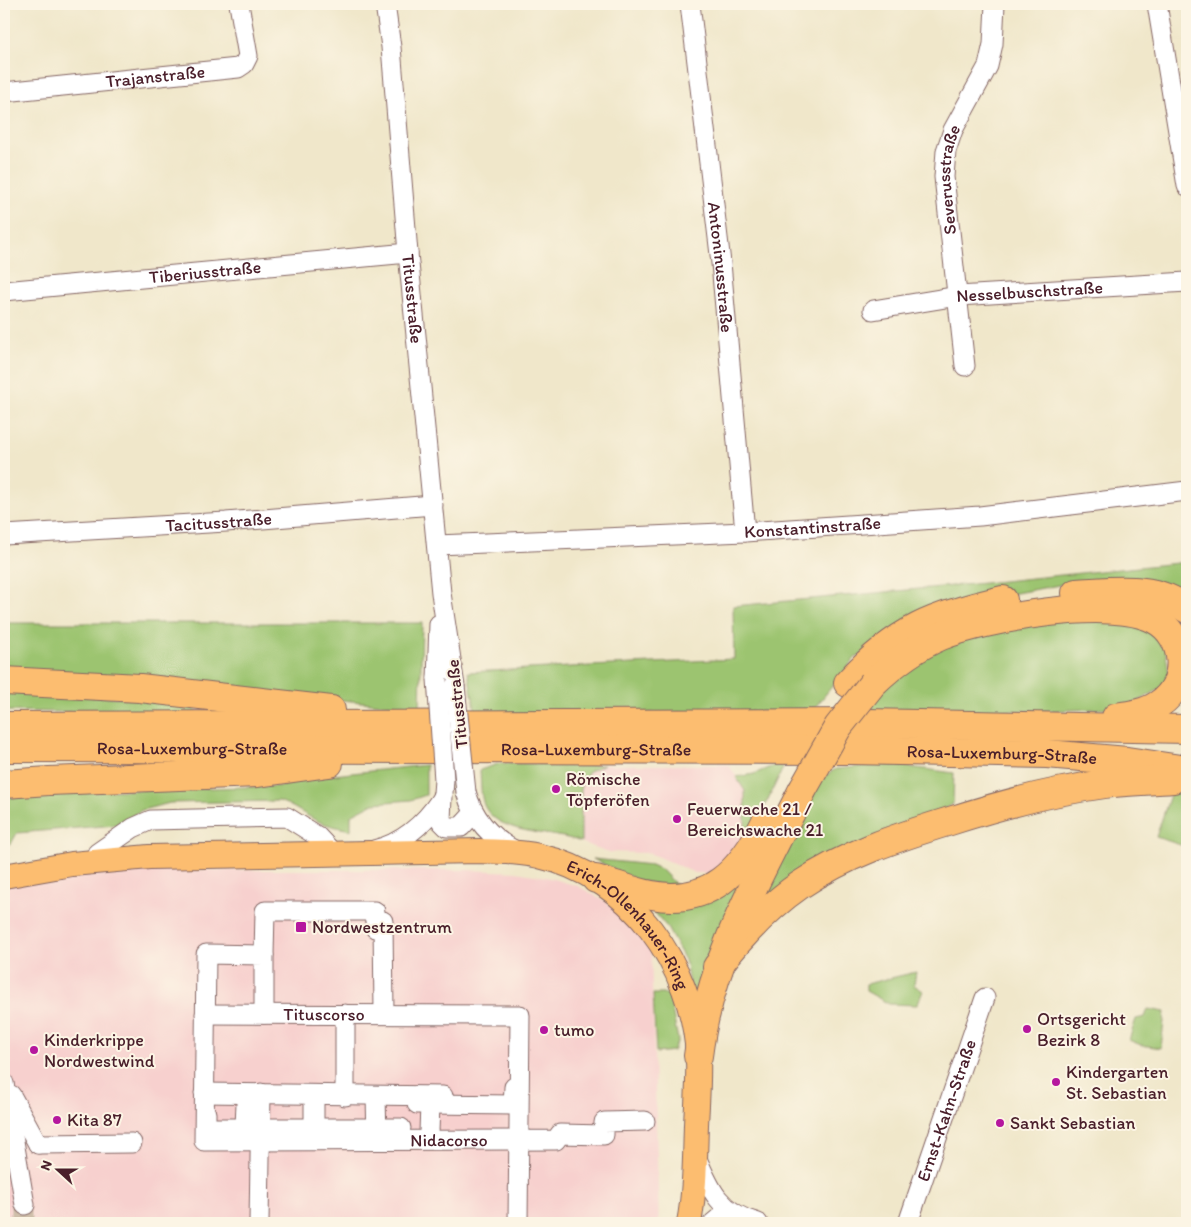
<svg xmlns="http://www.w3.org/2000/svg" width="1191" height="1227" font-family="Itim,sans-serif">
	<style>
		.built { fill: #f7d0ce }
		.green { fill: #9cc46f; stroke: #73724d }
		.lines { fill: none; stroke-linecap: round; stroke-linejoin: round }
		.minor-tunnel { stroke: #cfbfaa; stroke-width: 19; stroke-dasharray: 19 9; stroke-linecap: butt }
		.minor-casing { stroke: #846563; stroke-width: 21 }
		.major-casing { stroke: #846563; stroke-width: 26 }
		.highway-casing { stroke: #846563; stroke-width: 30 }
		.minor { stroke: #fff; stroke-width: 19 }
		.major { stroke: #fcbd6f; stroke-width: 24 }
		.highway { stroke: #fcbd6f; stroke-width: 28 }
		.rail { stroke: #4a1f2b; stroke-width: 4; stroke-dasharray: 8 4; stroke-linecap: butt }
		.minor-bridge-casing { stroke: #846563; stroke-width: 21; stroke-linecap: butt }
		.highway-bridge-casing { stroke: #846563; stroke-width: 30; stroke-linecap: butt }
		.minor-bridge { stroke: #fff; stroke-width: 19 }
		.highway-bridge { stroke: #fcbd6f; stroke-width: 28 }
		.poi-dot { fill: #b5179e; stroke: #fcf5e5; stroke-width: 2 }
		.labels { text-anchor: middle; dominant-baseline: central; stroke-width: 4; stroke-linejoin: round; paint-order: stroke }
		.street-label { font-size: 18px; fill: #4a1f2b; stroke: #fcf5e5 }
		.poi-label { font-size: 18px; fill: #4a1f2b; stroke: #fcf5e5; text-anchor: start }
	</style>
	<rect width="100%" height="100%" fill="#fcf5e5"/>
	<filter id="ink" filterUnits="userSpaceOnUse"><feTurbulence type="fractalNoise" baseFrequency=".02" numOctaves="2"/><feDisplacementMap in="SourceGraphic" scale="10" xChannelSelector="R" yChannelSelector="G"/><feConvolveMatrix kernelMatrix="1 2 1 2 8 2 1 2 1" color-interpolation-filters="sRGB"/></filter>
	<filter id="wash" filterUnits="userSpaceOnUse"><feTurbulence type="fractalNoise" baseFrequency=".0096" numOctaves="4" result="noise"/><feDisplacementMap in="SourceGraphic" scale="20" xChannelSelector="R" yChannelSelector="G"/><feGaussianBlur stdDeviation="1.12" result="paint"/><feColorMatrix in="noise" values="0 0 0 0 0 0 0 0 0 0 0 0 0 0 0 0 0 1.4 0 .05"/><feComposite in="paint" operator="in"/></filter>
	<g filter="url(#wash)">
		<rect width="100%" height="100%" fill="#f0e7ca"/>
		<g class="built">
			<path d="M604,765H729L745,791V846L712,873H695L649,853L605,852L581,842V786L589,771Z"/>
			<path d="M130,870H466L516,872L546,877L578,886L605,901L632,923L651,949L659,1223H4V881Z"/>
		</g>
		<g class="green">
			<path d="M1187,562V603L1075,582L995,597L856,657L812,711L476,715L468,672L734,659L733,606L984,583Z"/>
			<path d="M1098,616L1163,631L1170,683L1127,708L1037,711H867C877,698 887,683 899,672C945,630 1038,623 1098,616Z"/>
			<path d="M4,623H422L420,708L127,678L4,673Z"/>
			<path d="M4,691L194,702L196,714L4,711Z"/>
			<path d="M501,763L604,765L589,771L581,786V842C555,831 503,836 486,809C480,800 481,781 480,770Z"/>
			<path d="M887,764L954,773L953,804L741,933L819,779L836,769Z"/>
			<path d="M426,765V795L411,800L374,803L351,815V830C337,827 323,825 310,817C299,811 291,805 279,801L170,803L142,810L116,825L17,833L11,844L4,846V798L64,792L284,786L297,779Z"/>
			<path d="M773,766H784L749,839L745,838V791L736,777L754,774Z"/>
			<path d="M1172,789L1187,792V847L1156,837Z"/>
			<path d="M593,859L651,865L662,870L678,887L639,881Z"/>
			<path d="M738,880L739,888L699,1005L692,1002L685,960L666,926L647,903Z"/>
			<path d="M916,972L914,985L923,991L917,1005L889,1004L866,991V984Z"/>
			<path d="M653,994H669L678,1040L673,1051L656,1053Z"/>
			<path d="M1148,1009L1165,1012L1161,1048L1141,1045L1129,1040L1136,1019L1145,1017Z"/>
		</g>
	</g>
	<g filter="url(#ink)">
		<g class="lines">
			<path class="minor-tunnel" d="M25,1223V1205"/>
			<g class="minor-casing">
				<g id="minor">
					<path id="s1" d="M385,4L391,47L408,253L441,593L455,686"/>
					<path id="s2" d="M690,4L721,263L745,532"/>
					<path d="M1157,4L1187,186"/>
					<path id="s3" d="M4,92L238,68L244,64L248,56L239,4"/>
					<path id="s4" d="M4,291L408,253"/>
					<path id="s5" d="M873,310L958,296L1187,282"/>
					<path id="s6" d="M965,366L944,177L946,151L953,130L988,66L993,44L995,4"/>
					<path id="s7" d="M4,535L226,522L433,505"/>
					<path id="s8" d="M437,545L745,532L980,516L1187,491"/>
					<path d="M437,679L439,624"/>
					<path d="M466,792C474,820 491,839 518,852"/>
					<path d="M442,796L441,821L447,827H461L474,813"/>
					<path d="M374,850C403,843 425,823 441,799"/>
					<path d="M97,853L133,828L151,820L287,817L317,836L334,854"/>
					<path d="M383,921L384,1014"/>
					<path d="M264,955L265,911H375V928H383"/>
					<path id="s9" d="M205,1014L520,1015L518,1223"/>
					<path id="s10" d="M264,1014V955L206,954L204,1141L556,1140L560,1134L604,1135V1122L645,1121"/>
					<path d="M4,1083L25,1205"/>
					<path d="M204,1093L443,1096"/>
					<path d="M11,1095L38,1144"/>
					<path d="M345,1096V1014"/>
					<path d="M376,1096L377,1140"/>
					<path d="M417,1104H430L429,1132"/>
					<path d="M430,1104L513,1105L514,1087"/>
					<path d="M206,1113V1128H401"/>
					<path d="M245,1128L246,1103"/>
					<path d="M314,1128V1104"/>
					<path d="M38,1144L132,1143"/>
					<path d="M696,1156C710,1190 720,1213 758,1223"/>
					<path d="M259,1223L261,1093"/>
					<path d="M713,1223L725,1213L736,1214"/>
					<path id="s11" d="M908,1223L985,998"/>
				</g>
			</g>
			<g class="major-casing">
				<g id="major">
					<path id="s12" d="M4,876L72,864L149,857L479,851C499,852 519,851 539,856C630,876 693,965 698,1056C699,1079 697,1102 696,1125C695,1157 695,1191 689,1223"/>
				</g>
			</g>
			<g class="highway-casing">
				<g id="highway">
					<path d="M1076,593C1115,591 1154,584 1187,609"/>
					<path d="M4,681L140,688L331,710"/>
					<path d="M848,683C896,630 935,615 1003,600"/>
					<path d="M873,683C893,664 915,647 941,636C986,618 1111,596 1154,619C1187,636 1190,684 1159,704C1146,713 1131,715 1116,717"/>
					<path d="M4,726L866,723L1187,729"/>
					<path id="s13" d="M4,748L849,750L1047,754L1127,761L1187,770"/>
					<path d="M4,784L49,781L258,773L329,763"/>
					<path d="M596,879C615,884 633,892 652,895C709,906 742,870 765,823"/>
					<path d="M717,967C741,936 768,907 800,885C846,854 898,837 950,821C1000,805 1052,791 1105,784C1127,781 1150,781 1173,779"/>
					<path d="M698,1056C710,959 759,876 802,791"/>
				</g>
			</g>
			<use href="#minor" class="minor"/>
			<use href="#major" class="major"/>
			<use href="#highway" class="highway"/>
			<g class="rail">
				<path d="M1181,745H1187"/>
				<path d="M1181,752L1187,753"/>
			</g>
			<g class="minor-bridge-casing">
				<g id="minor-bridge">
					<path d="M437,679L444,780L443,793"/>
					<path d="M455,686L466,792"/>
				</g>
			</g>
			<g class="highway-bridge-casing">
				<path id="highway-bridge" d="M802,791L838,727L873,683"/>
			</g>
			<use href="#minor-bridge" class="minor-bridge"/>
			<use href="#highway-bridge" class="highway-bridge"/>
		</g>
	</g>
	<g class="poi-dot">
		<circle cx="556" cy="789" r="5"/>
		<circle cx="677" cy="819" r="5"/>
		<rect x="295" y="921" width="12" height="12" rx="2.5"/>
		<circle cx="1027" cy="1029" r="5"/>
		<circle cx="544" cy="1030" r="5"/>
		<circle cx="34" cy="1050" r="5"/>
		<circle cx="1056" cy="1082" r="5"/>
		<circle cx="57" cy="1120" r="5"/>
		<circle cx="1000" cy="1123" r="5"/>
	</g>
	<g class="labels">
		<g class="street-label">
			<text stroke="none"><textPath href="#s3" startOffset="152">Trajanstraße</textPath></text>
			<text stroke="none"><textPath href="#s6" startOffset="188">Severusstraße</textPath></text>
			<text stroke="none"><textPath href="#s2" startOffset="265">Antoninusstraße</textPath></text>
			<text stroke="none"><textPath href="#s4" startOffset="202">Tiberiusstraße</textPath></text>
			<text stroke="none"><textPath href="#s5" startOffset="158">Nesselbuschstraße</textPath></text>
			<text stroke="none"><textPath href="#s1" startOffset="296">Titusstraße</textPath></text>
			<text stroke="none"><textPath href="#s7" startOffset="215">Tacitusstraße</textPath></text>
			<text stroke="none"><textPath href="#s8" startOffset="376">Konstantinstraße</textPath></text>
			<text transform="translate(457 704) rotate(-96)">Titusstraße</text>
			<text stroke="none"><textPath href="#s13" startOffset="188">Rosa-Luxemburg-Straße</textPath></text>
			<text stroke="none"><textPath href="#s13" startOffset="592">Rosa-Luxemburg-Straße</textPath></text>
			<text stroke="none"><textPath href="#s13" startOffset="998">Rosa-Luxemburg-Straße</textPath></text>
			<text stroke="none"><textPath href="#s12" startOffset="654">Erich-Ollenhauer-Ring</textPath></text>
			<text stroke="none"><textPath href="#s9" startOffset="119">Tituscorso</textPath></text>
			<text stroke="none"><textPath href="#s11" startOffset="119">Ernst-Kahn-Straße</textPath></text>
			<text stroke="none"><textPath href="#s10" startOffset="549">Nidacorso</textPath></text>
		</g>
		<g class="poi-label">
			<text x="566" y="779">Römische<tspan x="566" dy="21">Töpferöfen</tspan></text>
			<text x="687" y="809">Feuerwache 21 /<tspan x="687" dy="21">Bereichswache 21</tspan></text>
			<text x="312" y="927">Nordwestzentrum</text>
			<text x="1037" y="1019">Ortsgericht<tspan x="1037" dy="21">Bezirk 8</tspan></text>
			<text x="554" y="1030">tumo</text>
			<text x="44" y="1040">Kinderkrippe<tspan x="44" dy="21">Nordwestwind</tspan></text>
			<text x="1066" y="1072">Kindergarten<tspan x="1066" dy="21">St. Sebastian</tspan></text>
			<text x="67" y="1120">Kita 87</text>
			<text x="1010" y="1123">Sankt Sebastian</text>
		</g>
	</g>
	<rect width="1191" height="1227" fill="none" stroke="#fcf5e5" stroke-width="20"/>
	<g transform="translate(58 1170) rotate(291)" stroke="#fcf5e5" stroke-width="4" paint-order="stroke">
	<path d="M0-4L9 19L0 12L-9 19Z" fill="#4a1f2b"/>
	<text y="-8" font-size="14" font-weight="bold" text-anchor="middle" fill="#4a1f2b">N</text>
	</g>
</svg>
